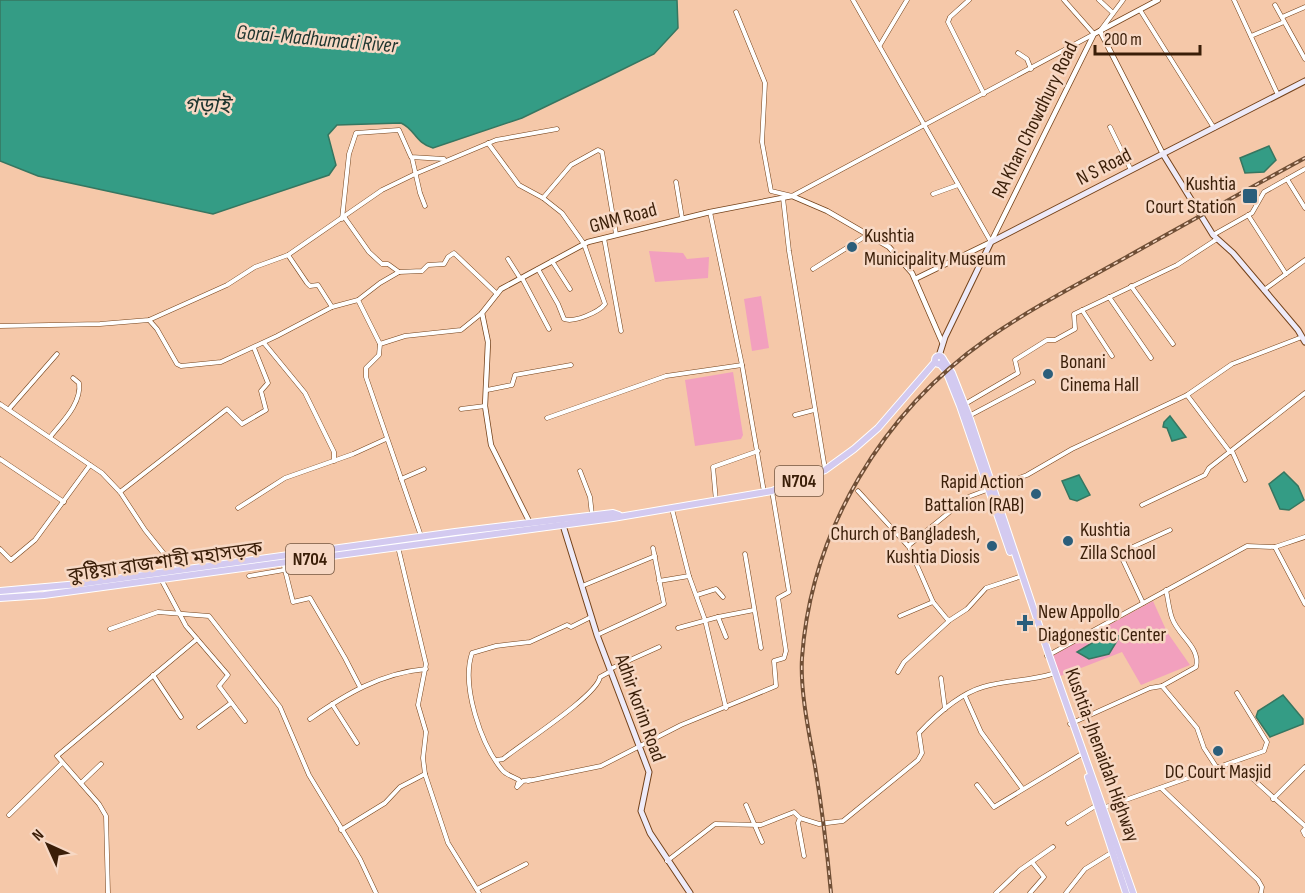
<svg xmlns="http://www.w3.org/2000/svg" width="1305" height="893" font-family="'Sofia Sans Condensed','Noto Sans Bengali',sans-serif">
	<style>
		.green { fill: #f2a0be }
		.water { fill: #349c85; stroke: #367660; stroke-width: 1.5 }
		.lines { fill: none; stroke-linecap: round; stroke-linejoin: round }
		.minor-casing { stroke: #74421a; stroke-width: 5 }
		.tertiary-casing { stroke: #74421a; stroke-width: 6 }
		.secondary-casing { stroke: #74421a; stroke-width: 7 }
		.trunk-casing { stroke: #fff; stroke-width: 8 }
		.minor { stroke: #fff; stroke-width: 4 }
		.tertiary { stroke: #fff; stroke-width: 4.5 }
		.secondary { stroke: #eeebf9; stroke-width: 5 }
		.trunk { stroke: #d3caf0; stroke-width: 6 }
		.rail-casing { stroke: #704f36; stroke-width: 4 }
		.rail { stroke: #f7d8c4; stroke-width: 1.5; stroke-dasharray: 4.5; stroke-linecap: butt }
		.poi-dot { fill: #2b5e7b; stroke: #f7d8c4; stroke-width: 2 }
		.labels { text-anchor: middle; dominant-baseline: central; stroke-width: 5; stroke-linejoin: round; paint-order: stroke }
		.shield { fill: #f7d8c4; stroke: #735640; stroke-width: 1.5 }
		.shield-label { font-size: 18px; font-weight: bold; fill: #3a1e08 }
		.street-label { font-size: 20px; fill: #3a1e08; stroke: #f7d8c4 }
		.poi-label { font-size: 20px; fill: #3a1e08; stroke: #f7d8c4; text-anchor: start }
		.water-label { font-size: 21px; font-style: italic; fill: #1e352f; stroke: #f7d8c4 }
	</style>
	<rect width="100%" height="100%" fill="#f5c8a9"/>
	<g class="green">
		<path d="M649,251L683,253L687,259L709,257L708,278L655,282Z"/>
		<path d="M761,296L769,348L752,351L744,299Z"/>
		<path d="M733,372L743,435L741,439L695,446L685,380Z"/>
		<path d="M1153,601L1167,632L1190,665L1141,685L1122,652L1058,677L1052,656Z"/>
	</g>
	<g class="water">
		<path d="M0,0H677L678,28L654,54L605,78L522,118L433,148C415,143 415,129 401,123L337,125L328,135L336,165L329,175L213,214L38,176L0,161Z"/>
		<path d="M1269,146L1276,160L1264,172L1245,173L1240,158Z"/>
		<path d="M1170,416L1186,437L1172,441L1167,428L1163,427L1164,422Z"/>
		<path d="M1284,472L1298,486L1304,500L1289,510L1280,509L1269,484Z"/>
		<path d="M1079,475L1090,495L1077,501L1070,499L1062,481Z"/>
		<path d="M1105,635L1120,636L1109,654L1089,659L1077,652Z"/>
		<path d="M1283,695L1303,719V724L1270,737L1256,717L1258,711Z"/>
	</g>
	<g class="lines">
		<g class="minor-casing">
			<g id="minor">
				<path d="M853,0L991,242"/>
				<path d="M969,0L950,17L948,22L984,94"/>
				<path d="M1099,0L1113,13"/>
				<path d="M1234,0L1278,95"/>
				<path d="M1275,5L1305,59"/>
				<path d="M1140,10L1214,128"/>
				<path d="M736,12L765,83L762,142L771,191L792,196L1094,34L1064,0"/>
				<path d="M1282,17L1305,7"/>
				<path d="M1100,31L1123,0"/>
				<path d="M1251,36L1284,22"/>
				<path d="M880,45L907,0"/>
				<path d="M1018,53L1027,59L1031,69"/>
				<path d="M1110,127L1131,170"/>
				<path d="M488,143L519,185L543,198L562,213L584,244L605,304C599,312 574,323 564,319L558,304L538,269"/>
				<path d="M412,158L420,193L425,206"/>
				<path d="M1287,179L1305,208"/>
				<path d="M676,182L682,218"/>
				<path d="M933,194L958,185"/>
				<path d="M543,198L571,165L598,150L602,152L616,234"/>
				<path d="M783,198L789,251L825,469"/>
				<path d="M710,212L742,365L764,492"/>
				<path d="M1248,215L1286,274"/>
				<path d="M345,218L369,252L382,264H388L399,272"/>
				<path d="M342,219L349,154L356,133L399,130L411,157L444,159"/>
				<path d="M1213,235L1252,213L1264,192L1305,169"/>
				<path d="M604,238L621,331"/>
				<path d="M288,255L307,283L310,286L318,285L332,307"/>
				<path d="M508,259L520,278"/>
				<path d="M552,261L570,289"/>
				<path d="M813,269L869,234"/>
				<path d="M522,278L549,329"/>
				<path d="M1131,286L1173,344"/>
				<path d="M1264,290L1305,260"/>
				<path d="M1109,297L1151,358"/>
				<path d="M358,300L380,344L379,355L366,368V377L421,536"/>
				<path d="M1082,310L1112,356"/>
				<path d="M149,320L157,329L177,364L181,366L221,362L277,336L332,307L358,300L380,283L399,272L422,271L428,265L444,264L448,257L454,253L497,294"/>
				<path d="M0,326L100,324L149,320L227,285L255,267L288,255L382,190L415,174L496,140L557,129"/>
				<path d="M264,343L305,393L334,452V461"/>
				<path d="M380,344L405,336L461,330L482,313"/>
				<path d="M487,390L512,385L515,375L571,365"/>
				<path d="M1187,395L1230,452"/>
				<path d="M0,404L102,473L120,492L145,530L177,570"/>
				<path d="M965,404L1018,373L1015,360L1047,340H1055L1075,329L1074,314L1177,265L1217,239"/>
				<path d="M9,409L57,354"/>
				<path d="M461,409L485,406"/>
				<path d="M795,415L814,410"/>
				<path d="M969,416L1033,382"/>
				<path d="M547,418L666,376L742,365"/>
				<path d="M51,436C62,422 82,403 79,383L73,378"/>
				<path d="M1232,451L1245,480"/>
				<path d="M0,459L64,502"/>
				<path d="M580,471L590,497L592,515"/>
				<path d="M401,479L424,469"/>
				<path d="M858,491L909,547L933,602L947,619L950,620L967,609L986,588L1019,577"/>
				<path d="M120,492L227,409L242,424L266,410L261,391L268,383L254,348"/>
				<path d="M716,501L713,467L758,451"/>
				<path d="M1142,505L1205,475L1209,468L1305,393"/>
				<path d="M238,508L285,478L353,454L386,439"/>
				<path d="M672,509L689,576L705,620L726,708"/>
				<path d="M908,546L968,497L1027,475L1072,449L1187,395L1232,364L1302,337"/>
				<path d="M398,547L426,664L418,705L426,732L423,758L425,774L448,843L479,893"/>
				<path d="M1275,547L1305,604"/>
				<path d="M0,549L11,560L35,540L90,465"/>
				<path d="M745,554L761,648"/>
				<path d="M283,562L293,602L310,598L345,658L360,687"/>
				<path d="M249,576L284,570"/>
				<path d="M161,579L186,626L228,675L219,686L245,721"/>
				<path d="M659,581L689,576"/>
				<path d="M582,586L655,556"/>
				<path d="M697,595L716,589L723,597"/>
				<path d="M1143,603L1121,556L1124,551L1170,530"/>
				<path d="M900,616L933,602"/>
				<path d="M718,617L754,610"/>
				<path d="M678,628L718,617L726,637"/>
				<path d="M110,629L158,612L209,616L280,707L309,775L360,859L376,893"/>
				<path d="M597,635L664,604L653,548"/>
				<path d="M1047,656L1247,546L1275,547L1305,537"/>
				<path d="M610,669L659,647"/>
				<path d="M898,672L904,662L950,620"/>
				<path d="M153,675L181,717"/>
				<path d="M941,678L945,709"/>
				<path d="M1162,686L1197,728L1204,748L1217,768"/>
				<path d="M965,696L981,732L1022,788"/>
				<path d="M332,704L357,743"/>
				<path d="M310,719C346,694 381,673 426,669"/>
				<path d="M1070,724L1150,688L1162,686L1196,667C1201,647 1178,636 1172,618C1169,610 1168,599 1166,590"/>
				<path d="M199,727L231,703"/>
				<path d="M497,760L503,759C521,744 597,696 600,677L611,671"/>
				<path d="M1243,770L1305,826"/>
				<path d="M530,780L523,781L517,787L519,780C514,777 507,775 503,771C481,745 461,686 472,653L496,646L530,642L567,625L571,627L591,617"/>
				<path d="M528,781L601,766L681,725L776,686L774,661L784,658L786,651L778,598L789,592L772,491"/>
				<path d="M81,783L101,764"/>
				<path d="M977,785L994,807L1080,755"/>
				<path d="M1161,788L1258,880L1262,887L1261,893"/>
				<path d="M1273,799L1305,767"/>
				<path d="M746,805L762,842"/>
				<path d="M1103,808L1264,751L1267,742L1237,693"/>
				<path d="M9,815L62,763"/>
				<path d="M800,818L819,824L843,821L918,760L922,753L919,733C936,715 959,694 983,687C1006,680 1030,681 1052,674"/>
				<path d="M1068,823L1097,805"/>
				<path d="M1305,829L1303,831L1305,835"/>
				<path d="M341,830L385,803L400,787L425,774"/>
				<path d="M667,861L715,824L761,825L794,812L800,818L798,823L804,856"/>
				<path d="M477,889L526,864"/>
				<path d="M108,893L106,816L99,804L57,756L197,639"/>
				<path d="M996,893L1020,870L1053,847"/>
				<path d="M1030,893L1044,877L1032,862"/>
				<path d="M1066,893L1085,869L1114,851"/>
			</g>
		</g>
		<g class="tertiary-casing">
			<g id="tertiary">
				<path d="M1100,31L1163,154"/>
				<path d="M915,279L991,242L1094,34L1158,0"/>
				<path d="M530,523L491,445L485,406L488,342L482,313L501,289L588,242L710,212L792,196L827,211L889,247L912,273L942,342"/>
			</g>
		</g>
		<g class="secondary-casing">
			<g id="secondary">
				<path d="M1163,154L1213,235L1233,253L1298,330L1305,342"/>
				<path d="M939,356L945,337L991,242L1305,81"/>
				<path d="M562,522L597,635L649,772L641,811L650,833L690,893"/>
			</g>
		</g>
		<g class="trunk-casing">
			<g id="trunk">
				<circle cx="939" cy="360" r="4"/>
				<path d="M943,359L952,373L969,416L1049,655L1133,893"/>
				<path d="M940,364L946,371L960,406L1010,552"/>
				<path d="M0,591L79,584L455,532L613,513L619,515"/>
				<path d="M0,598L44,595L613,518L772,491L825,470L854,449L878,428L935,362"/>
				<path d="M1088,777L1126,893"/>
			</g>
		</g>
		<use href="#minor" class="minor"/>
		<use href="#tertiary" class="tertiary"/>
		<use href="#secondary" class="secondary"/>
		<use href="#trunk" class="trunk"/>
		<g class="rail-casing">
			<path id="rail" d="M831,893C827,850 822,808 815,766C809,733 800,691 802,658C811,530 883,412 987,339C1030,309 1078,284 1123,259C1184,225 1244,191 1305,158"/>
		</g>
		<use href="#rail" class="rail"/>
	</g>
	<g class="poi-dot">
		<rect x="1242" y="188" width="16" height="16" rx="3"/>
		<circle cx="852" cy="247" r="6"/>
		<circle cx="1048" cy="374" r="6"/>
		<circle cx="1036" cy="494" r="6"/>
		<circle cx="1068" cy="541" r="6"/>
		<circle cx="992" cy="546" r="6"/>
		<path d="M1022 614h6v6h6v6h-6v6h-6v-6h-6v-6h6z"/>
		<circle cx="1218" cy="751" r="6"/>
	</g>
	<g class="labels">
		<g class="shield">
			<rect x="775" y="466" width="48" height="30" rx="4.5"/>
			<rect x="286" y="544" width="48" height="30" rx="4.5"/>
		</g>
		<g class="shield-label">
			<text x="799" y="481">N704</text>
			<text x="310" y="559">N704</text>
		</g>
		<g class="street-label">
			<text transform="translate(1035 120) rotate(-64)">RA Khan Chowdhury Road</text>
			<text transform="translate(1104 167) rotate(-27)">N S Road</text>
			<text transform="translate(623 218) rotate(-15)">GNM Road</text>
			<text transform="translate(165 562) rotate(-8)">কুষ্টিয়া রাজশাহী মহাসড়ক</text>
			<text transform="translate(640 708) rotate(70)">Adhir korim Road</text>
			<text transform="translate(1102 755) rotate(70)">Kushtia-Jhenaidah Highway</text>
		</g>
		<g class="poi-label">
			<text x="1236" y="184" text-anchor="end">Kushtia<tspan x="1236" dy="23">Court Station</tspan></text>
			<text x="864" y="236">Kushtia<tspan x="864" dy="23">Municipality Museum</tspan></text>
			<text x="1060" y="362">Bonani<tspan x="1060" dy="23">Cinema Hall</tspan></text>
			<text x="1024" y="482" text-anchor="end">Rapid Action<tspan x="1024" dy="23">Battalion (RAB)</tspan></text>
			<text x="1080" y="530">Kushtia<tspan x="1080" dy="23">Zilla School</tspan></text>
			<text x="980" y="534" text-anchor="end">Church of Bangladesh,<tspan x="980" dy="23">Kushtia Diosis</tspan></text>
			<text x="1038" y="612">New Appollo<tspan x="1038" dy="23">Diagonestic Center</tspan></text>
			<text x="1218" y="772" text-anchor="middle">DC Court Masjid</text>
		</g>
		<g class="water-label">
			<text transform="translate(317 39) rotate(5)">Gorai-Madhumati River</text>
			<text x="207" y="105">গড়াই</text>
		</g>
	</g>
	<g transform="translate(48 845) rotate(315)" stroke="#f7d8c4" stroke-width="4.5" paint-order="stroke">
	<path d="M0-4.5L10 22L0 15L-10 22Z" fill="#3a1e08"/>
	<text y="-9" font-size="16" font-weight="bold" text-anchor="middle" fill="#3a1e08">N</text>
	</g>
	<path d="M1095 45v9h105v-9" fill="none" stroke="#3a1e08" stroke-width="3"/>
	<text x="1104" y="45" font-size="18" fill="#3a1e08" stroke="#f7d8c4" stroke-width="4.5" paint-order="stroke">200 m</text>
</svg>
